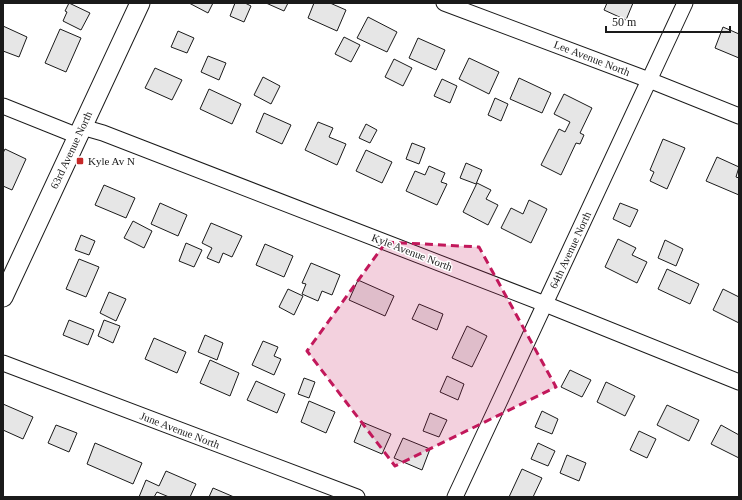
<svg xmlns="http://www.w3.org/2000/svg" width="742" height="500" font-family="Georgia,serif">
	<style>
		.building { fill: #e6e6e6; stroke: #1a1a1a }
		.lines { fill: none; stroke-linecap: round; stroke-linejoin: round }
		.minor-casing { stroke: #1a1a1a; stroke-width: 17 }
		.tertiary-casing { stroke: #1a1a1a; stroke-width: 21 }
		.minor { stroke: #fff; stroke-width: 15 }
		.tertiary { stroke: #fff; stroke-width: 19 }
		.marked { fill: #c2185b; fill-opacity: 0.2; stroke: #c2185b; stroke-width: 3; stroke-dasharray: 8 5; stroke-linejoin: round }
		.poi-dot { fill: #c62828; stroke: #fff; stroke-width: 1.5 }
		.labels { text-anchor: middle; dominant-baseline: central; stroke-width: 3; stroke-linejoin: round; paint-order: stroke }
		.street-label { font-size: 11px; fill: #1a1a1a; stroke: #fff }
		.poi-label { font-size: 11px; fill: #1a1a1a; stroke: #fff; text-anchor: start }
	</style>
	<rect width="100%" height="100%" fill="#fff"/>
	<g class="building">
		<path d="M69,3L90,13L81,30L63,21L67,12L65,11Z"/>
		<path d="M189,3H213L208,13Z"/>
		<path d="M235,3H245L251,6L244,22L230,16Z"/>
		<path d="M266,3H288L284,11Z"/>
		<path d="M314,3H330L346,10L337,31L308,18Z"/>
		<path d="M607,3H633L626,20L604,10Z"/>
		<path d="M368,17L397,32L387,52L357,38Z"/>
		<path d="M3,26L27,37L19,57L3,51Z"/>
		<path d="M723,27L739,34V58L715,48Z"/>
		<path d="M60,29L81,38L66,72L45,63Z"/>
		<path d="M178,31L194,38L187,53L171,47Z"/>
		<path d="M344,37L360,45L351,62L335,54Z"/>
		<path d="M418,38L445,50L436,70L409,58Z"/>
		<path d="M208,56L226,63L219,80L201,72Z"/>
		<path d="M469,58L499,72L489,94L459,79Z"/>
		<path d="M394,59L412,68L403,86L385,77Z"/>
		<path d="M155,68L182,80L172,100L145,88Z"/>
		<path d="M263,77L280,86L271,104L254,95Z"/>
		<path d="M519,78L551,93L542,113L510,99Z"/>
		<path d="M442,79L457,86L450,103L434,96Z"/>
		<path d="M209,89L241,104L232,124L200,109Z"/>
		<path d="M564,94L592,108L580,133L584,135L580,144L576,143L561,175L541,165L559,129L565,132L570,122L554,114Z"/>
		<path d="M495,98L508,104L501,121L488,115Z"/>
		<path d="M264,113L291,125L282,144L256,132Z"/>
		<path d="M318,122L333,128L329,137L346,144L337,165L305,150Z"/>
		<path d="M366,124L377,130L370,143L359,138Z"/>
		<path d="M663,139L685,148L667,189L650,181L654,172L650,170Z"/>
		<path d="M412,143L425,148L419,164L406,159Z"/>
		<path d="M5,149L26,159L12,190L3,186V153Z"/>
		<path d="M366,150L392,162L382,183L356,171Z"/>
		<path d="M717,157L739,167L736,177L739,178V195L706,181Z"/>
		<path d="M466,163L482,170L476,184L460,178Z"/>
		<path d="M429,166L445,173L441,182L447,184L437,205L406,191L415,171L425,175Z"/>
		<path d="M477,183L491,190L486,199L498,205L488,225L463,212Z"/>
		<path d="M104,185L135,198L126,218L95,205Z"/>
		<path d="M529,200L547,209L531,243L501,228L511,208L523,214Z"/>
		<path d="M160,203L187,215L178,236L151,224Z"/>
		<path d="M620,203L638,210L630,227L613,219Z"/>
		<path d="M133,221L152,231L144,248L124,238Z"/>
		<path d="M211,223L242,236L232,257L223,253L219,263L207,258L212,248L202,243Z"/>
		<path d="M81,235L95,241L89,255L75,250Z"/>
		<path d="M618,239L636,248L632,255L647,262L637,283L605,267Z"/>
		<path d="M665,240L683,249L676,266L658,258Z"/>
		<path d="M186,243L202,250L194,267L179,261Z"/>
		<path d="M265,244L293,256L284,277L256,265Z"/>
		<path d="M79,259L99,267L86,297L66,289Z"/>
		<path d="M311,263L340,275L332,295L322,291L318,301L302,294L306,284L302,283Z"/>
		<path d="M667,269L699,284L690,304L658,289Z"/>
		<path d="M358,280L394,296L385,316L349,300Z"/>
		<path d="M288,289L303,296L294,315L279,307Z"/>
		<path d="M723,289L739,297V323L713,310Z"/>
		<path d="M109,292L126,299L116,321L100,313Z"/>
		<path d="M419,304L443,314L437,330L412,319Z"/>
		<path d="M69,320L94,330L88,345L63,335Z"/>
		<path d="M104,320L120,326L113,343L98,336Z"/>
		<path d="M467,326L487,336L472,367L452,358Z"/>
		<path d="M205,335L223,343L217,360L198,352Z"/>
		<path d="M154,338L186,352L177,373L145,359Z"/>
		<path d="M263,341L278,347L274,356L281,359L274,375L252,365Z"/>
		<path d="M210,360L239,373L230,396L200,383Z"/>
		<path d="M570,370L591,380L582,397L561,387Z"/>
		<path d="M447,376L464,384L458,400L440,392Z"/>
		<path d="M304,378L315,382L309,398L298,394Z"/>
		<path d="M256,381L285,394L277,413L247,400Z"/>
		<path d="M606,382L635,396L625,416L597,402Z"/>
		<path d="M309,401L335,412L326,433L301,422Z"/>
		<path d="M3,404L33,417L23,439L3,430Z"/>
		<path d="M667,405L699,420L689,441L657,425Z"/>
		<path d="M542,411L558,419L552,434L535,427Z"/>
		<path d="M430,413L447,420L439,437L423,431Z"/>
		<path d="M362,422L391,434L382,454L354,442Z"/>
		<path d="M56,425L77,433L69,452L48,443Z"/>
		<path d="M721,425L739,435V458L711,444Z"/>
		<path d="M639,431L656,439L647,458L630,450Z"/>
		<path d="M403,438L430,449L422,470L394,458Z"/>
		<path d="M95,443L142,463L133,484L87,464Z"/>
		<path d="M538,443L555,451L548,466L531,459Z"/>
		<path d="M567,455L586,463L579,481L560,473Z"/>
		<path d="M522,469L542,478L533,497H509Z"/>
		<path d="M166,471L196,484L190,497H169L157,492L154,497H139L146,480L159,486Z"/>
		<path d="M213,488L234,497H209Z"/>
	</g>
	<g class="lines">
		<g class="minor-casing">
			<g id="minor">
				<path d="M444,3L649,80L739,116"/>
				<path d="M3,106L78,136"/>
				<path d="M82,127L103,133L545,304L739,382"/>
				<path d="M3,363L357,497"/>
				<path d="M455,497L685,3"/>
			</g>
		</g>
		<g class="tertiary-casing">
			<path id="tertiary" d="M3,297L140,3"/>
		</g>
		<use href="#minor" class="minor"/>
		<use href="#tertiary" class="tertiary"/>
	</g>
	<path class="marked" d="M386,242L479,247L556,387L395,466L307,351Z"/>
	<rect class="poi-dot" x="76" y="157" width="8" height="8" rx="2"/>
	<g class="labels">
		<g class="street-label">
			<text transform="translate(592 58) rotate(21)">Lee Avenue North</text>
			<text transform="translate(71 150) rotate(-65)">63rd Avenue North</text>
			<text transform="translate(570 250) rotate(-65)">64th Avenue North</text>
			<text transform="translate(412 252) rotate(21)">Kyle Avenue North</text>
			<text transform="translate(180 430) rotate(21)">June Avenue North</text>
		</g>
		<g class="poi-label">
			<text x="88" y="161">Kyle Av N</text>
		</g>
	</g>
	<rect width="742" height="500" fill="none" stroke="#1a1a1a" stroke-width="8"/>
	<path d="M606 26v6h124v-6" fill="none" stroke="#1a1a1a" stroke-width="2"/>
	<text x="612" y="26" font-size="12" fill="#1a1a1a" stroke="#ffffff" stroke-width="3" paint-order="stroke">50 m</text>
</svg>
